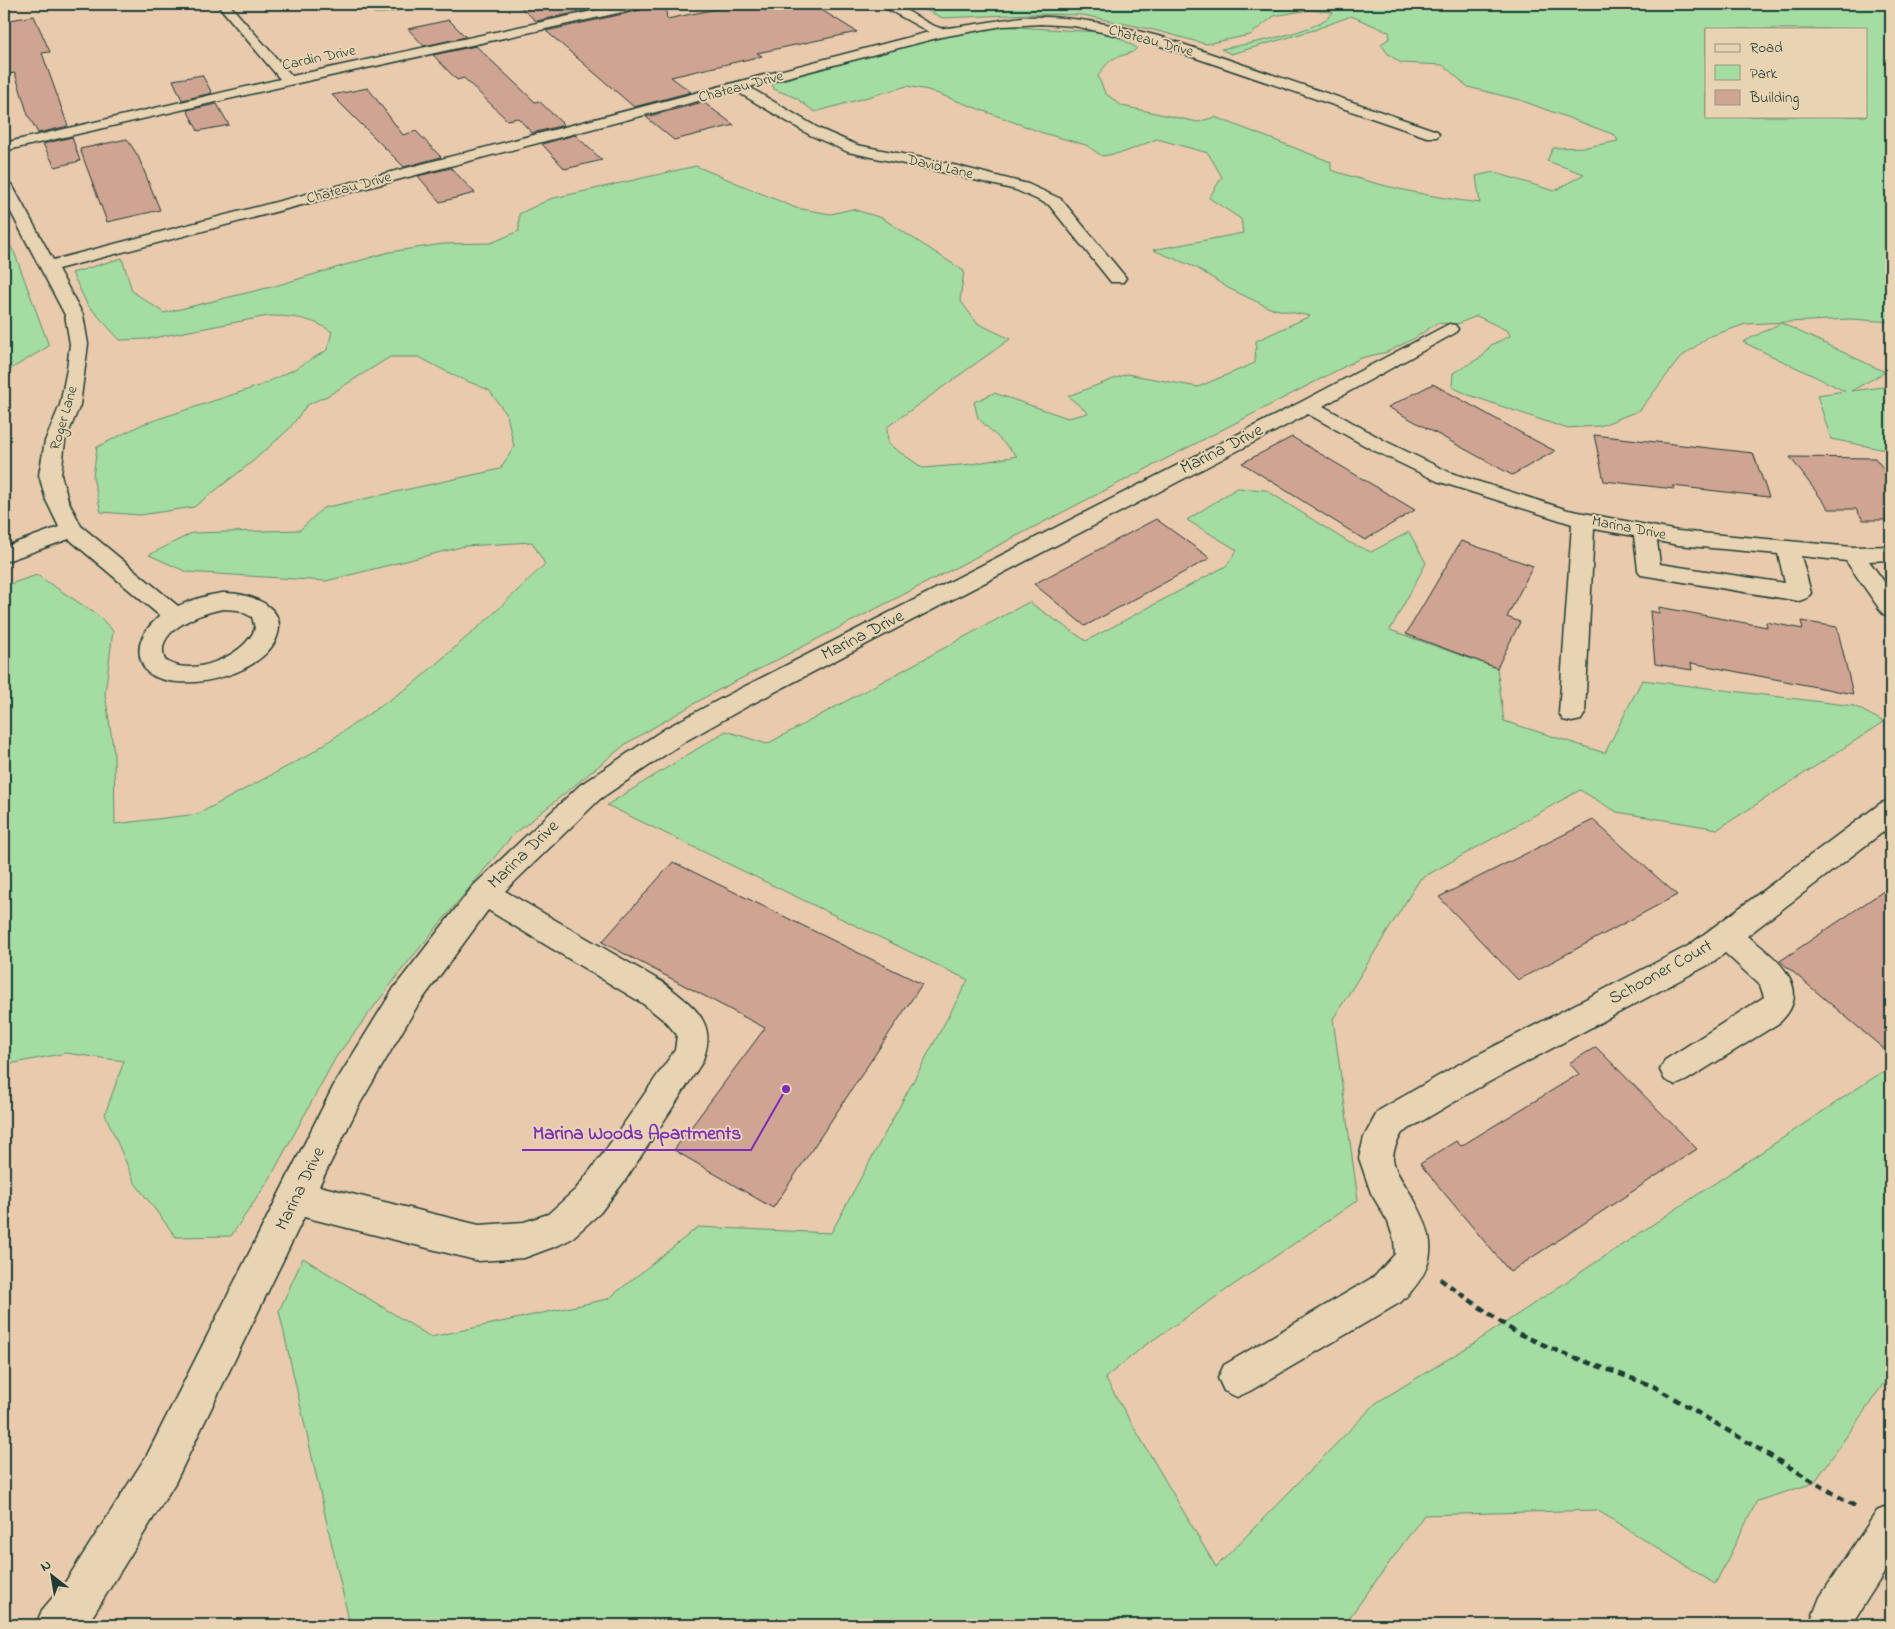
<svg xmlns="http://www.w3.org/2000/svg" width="1895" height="1629" font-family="'Indie Flower',sans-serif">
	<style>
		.green { fill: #a3dda2; stroke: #618d6b; fill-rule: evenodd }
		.building { fill: #cfa492; stroke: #1f3d34 }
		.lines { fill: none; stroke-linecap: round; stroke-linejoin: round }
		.minor-casing { stroke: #1f3d34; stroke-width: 3 }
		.path { stroke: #1f3d34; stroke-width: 4.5; stroke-dasharray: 7 5; stroke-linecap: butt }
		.minor { fill: #e8d3b2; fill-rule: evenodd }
		.labels { text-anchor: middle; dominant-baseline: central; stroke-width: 4; stroke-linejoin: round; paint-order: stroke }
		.far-street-label { font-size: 15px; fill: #1f3d34; stroke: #e8d3b2 }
		.street-label { font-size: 18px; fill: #1f3d34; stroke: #e8d3b2 }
		.leader { fill: none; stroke: #7b2cbf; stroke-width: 2 }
		.callout-dot { fill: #7b2cbf; stroke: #e8d3b2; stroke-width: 2 }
		.callout-label { font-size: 19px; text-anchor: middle; font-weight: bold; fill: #7b2cbf; stroke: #e8d3b2; stroke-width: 4; stroke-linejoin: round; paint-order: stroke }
	</style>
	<rect width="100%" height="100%" fill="#e9caad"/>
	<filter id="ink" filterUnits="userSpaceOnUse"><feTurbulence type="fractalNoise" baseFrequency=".02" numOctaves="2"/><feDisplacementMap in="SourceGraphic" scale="10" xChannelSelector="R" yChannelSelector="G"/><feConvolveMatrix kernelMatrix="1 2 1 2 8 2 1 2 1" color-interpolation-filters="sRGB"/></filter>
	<g filter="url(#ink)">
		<g class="green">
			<path d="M367,4H433L385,13H374Z"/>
			<path d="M913,4H1891V322L1851,319L1746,324L1708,337L1680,358L1640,410L1600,426L1565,428L1469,395L1452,387L1453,373L1483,356L1491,345L1510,336L1508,331L1477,316L1457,324L1437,323L1415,338L1387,352L1361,358L709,695L627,743L512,836L404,967L336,1057L269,1180L231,1236L176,1237L135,1183L105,1114L124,1061L66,1053L4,1065V586L37,575L99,616L113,631L105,694L114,753L115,824L198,814L307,756L413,684L491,616L545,564L532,542L465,546L326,581L187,572L149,555L192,533L300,530L323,508L500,469L514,447L507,415L489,390L457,377L419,357H390L329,395L307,405L289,429L252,462L194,507L140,515L101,512L93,477L97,447L143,424L259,386L295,369L327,350L332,332C313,318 292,316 268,316L148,339L120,340L87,304L72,273L122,258L132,291L164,313L275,286L389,252L443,244L491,243L519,231V214L550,199L696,166L796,208L831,214L852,209L882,218L964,271L960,300L977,323L1010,339L887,427L888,444L923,468L972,464L1017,456L978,418L974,402L994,393L1068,418L1088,413L1068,396L1127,374L1198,387L1255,363L1256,341L1310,316L1270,308L1228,288L1197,268L1153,250L1243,233L1241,219L1209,198L1222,177L1208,153L1157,139L1125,152L1102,156L1086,145L1043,133L928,90L907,86L815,112L796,98L774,89L772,83L933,39L1000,26L1098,32L1118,37L1137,48C1131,55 1124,54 1115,58C1107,62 1103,69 1098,76L1105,93L1122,106L1198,122L1215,117L1331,162V170C1379,186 1430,197 1480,203L1476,176L1493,172L1554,191L1584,174L1547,161L1553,148L1587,147L1618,141L1615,135L1520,100L1468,87L1443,65L1401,63L1388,54L1381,44L1390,38L1389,32L1351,16L1314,30L1231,54L1221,49C1246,44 1321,32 1333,12L1309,10L1274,16L1250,35L1206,44L1154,30L1083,15L1031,14L943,18ZM1706,29H1866V116H1706Z"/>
			<path d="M4,234L15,254L49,346L4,373Z"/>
			<path d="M1781,323L1885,372L1851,391L1891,386V451L1831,439L1817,395L1845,391L1743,342Z"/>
			<path d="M1237,488L1266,490L1348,542L1371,552L1409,532L1426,563L1390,630L1497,668L1504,721L1605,753L1642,680L1854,706L1884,722L1718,829L1617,812L1580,790L1420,879L1333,1019L1358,1200L1144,1346L1105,1378L1216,1567L1376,1403L1476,1342L1891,1066V1373L1814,1483L1757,1501L1715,1584L1597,1510L1424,1515L1344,1625H350L279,1311L303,1258L431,1337L608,1299L698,1227L831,1233L968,980L607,805L726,731L767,744L1029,602L1086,641L1226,566L1237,550L1187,520Z"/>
		</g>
		<g class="building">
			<path d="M517,4H617L536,21Z"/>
			<path d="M649,4H665L667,19L741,4H812L857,32L757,53L762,56L671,77L691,92L634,107L546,31L641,10Z"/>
			<path d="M34,16L50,52L42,53L68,126L38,133L28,115L15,73L4,75V21Z"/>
			<path d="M449,20L466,37L424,46L408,29Z"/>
			<path d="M476,46L535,102L539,101L564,125L532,133L518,118L507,120L464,78L457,80L433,55Z"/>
			<path d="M202,75L212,93L182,100L173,80Z"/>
			<path d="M368,88L403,135L416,131L441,157L404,167L332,95Z"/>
			<path d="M703,102L734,125L674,140L646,117Z"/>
			<path d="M217,104L229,125L198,131L187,110Z"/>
			<path d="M575,135L602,160L565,169L542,144Z"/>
			<path d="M72,137L80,161L55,167L43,144Z"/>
			<path d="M127,139L138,156L160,210L107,222L80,149Z"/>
			<path d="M451,168L475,193L440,202L418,176Z"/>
			<path d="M1433,384L1534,440L1555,451L1512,475L1388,407Z"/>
			<path d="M1594,435L1753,453L1769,497L1673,486L1675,489L1604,481Z"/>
			<path d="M1292,437L1415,510L1365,540L1242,463Z"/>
			<path d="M1790,457L1875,458L1891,478V520H1863L1856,509H1829Z"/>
			<path d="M1156,519L1210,558L1085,626L1034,584Z"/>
			<path d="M1461,541L1533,566L1507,617L1520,622L1497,668L1406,634Z"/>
			<path d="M1659,607L1767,627L1766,622L1803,629L1801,621L1837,627L1853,694L1691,663L1692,670L1655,664L1650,611L1659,613Z"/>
			<path d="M1593,820L1677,895L1518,980L1439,897Z"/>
			<path d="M673,862L922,984L773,1208L674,1150L765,1028L602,942Z"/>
			<path d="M1891,886V1055L1780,961Z"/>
			<path d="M1596,1047L1697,1149L1510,1272L1420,1164L1456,1141L1461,1146L1579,1074L1569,1063Z"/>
		</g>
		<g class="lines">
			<g class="minor-casing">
				<g id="minor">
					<path d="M4,4H14L4,9Z"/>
					<path d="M217,4H229L292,76L625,4H647L641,8L289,85L4,151V143L280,79Z"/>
					<path d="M878,4C904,2 917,21 940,28C947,30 1008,18 1023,17C1070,15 1116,25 1162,37L1437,131L1439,134L1437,137H1427L1152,43L1074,26L1041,24L1003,26L941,37L749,87L820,129L857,145L942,162L1028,184L1061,199L1123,274L1126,278L1123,282H1111L1049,205L1016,190L942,172L848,152L810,135L736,91L58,269L83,315L88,344L80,405L65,441L61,475L68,500L81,526L178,606C191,600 208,595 222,593C242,592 280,602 279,627C277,672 181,698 147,672C132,651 141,632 160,616L69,539L4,562V547L59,527L46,500L39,475L45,441L60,405L67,369L70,344L65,315L4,199V180L12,185L53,260L929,32ZM223,609L238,610L252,617L255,628C246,656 190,679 165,660C152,630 202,613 223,609Z"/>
					<path d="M1449,324L1455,325L1458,329L1455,333L1323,406L1385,441L1451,473L1568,510L1678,531L1853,547L1891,546V560L1869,561L1891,591V616L1883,614L1846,561L1801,556L1811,593L1807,598L1799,601L1641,575L1638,570L1634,536L1594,529L1585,713L1581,720L1572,722L1563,720L1559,713L1572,524L1437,481L1371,449L1308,414L746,707L684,742L600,799L505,891L664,983C694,1007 720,1023 701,1064L626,1179L600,1213L571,1239L559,1245L524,1258L479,1261L304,1217L175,1483L94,1614L85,1625H36L42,1610L64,1584L147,1455L334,1085L394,988L474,885L580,785L666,728L728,695L1301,402ZM1657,541L1678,545L1778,554L1785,583L1660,564ZM488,910L642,1003L666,1022L677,1035L675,1050L602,1155L576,1189L548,1214L524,1222L479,1225L319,1186L358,1107L416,1008Z"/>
					<path d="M1891,800V826L1747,936C1776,957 1816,989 1779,1023L1687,1080L1676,1085L1665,1080L1660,1070L1665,1060L1764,997L1760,985L1725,953L1710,964L1476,1089L1402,1133C1398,1140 1393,1150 1393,1158C1394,1171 1404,1183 1410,1193C1437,1237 1440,1265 1401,1302L1250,1391L1237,1397L1224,1391L1218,1378L1224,1365L1375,1276L1395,1254L1394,1240L1388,1222L1371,1193L1359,1158L1364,1137L1378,1111L1454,1067L1688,946L1881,803Z"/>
					<path d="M1891,1505V1562L1851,1625H1809L1820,1597L1877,1511Z"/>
				</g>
			</g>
			<path class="path" d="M1440,1279L1515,1332L1562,1353L1653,1386L1858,1508"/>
			<use href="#minor" class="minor"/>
		</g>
	</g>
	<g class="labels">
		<g class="far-street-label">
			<text transform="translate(1151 41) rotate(15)">Chateau Drive</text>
			<text transform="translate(319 58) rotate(-12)">Cardin Drive</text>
			<text transform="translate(741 87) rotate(-15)">Chateau Drive</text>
			<text transform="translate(940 167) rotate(13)">David Lane</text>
			<text transform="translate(349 188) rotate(-15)">Chateau Drive</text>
			<text transform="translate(64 418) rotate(-74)">Roger Lane</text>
			<text transform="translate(1629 528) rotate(11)">Marina Drive</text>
		</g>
		<g class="street-label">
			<text transform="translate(1222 450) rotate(-27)">Marina Drive</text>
			<text transform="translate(863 636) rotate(-27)">Marina Drive</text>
			<text transform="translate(524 855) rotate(-44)">Marina Drive</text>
			<text transform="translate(1661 973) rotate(-29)">Schooner Court</text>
			<text transform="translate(301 1189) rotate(-64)">Marina Drive</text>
		</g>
	</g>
	<path class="leader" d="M786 1089L751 1150H522"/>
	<circle class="callout-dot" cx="786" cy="1089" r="5"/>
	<g class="callout-label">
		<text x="637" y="1139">Marina Woods Apartments</text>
	</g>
	<rect width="1895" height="1629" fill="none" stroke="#e8d3b2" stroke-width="20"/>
	<rect x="10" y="10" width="1875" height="1609" fill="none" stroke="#1f3d34" stroke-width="2" filter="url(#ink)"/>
	<rect x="1705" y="28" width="162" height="90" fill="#e8d3b2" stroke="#989780"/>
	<rect x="1715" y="44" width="25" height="8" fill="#e8d3b2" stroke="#989780"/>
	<text x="1750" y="52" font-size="15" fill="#1f3d34">Road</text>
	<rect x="1715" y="65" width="25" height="15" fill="#a3dda2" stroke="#989780"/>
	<text x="1750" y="78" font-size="15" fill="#1f3d34">Park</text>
	<rect x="1715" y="90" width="25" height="15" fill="#cfa492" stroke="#989780"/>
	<text x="1750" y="102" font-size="15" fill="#1f3d34">Building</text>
	<g transform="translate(52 1576) rotate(329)" stroke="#e8d3b2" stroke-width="4" paint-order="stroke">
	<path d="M0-4L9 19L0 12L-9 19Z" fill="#1f3d34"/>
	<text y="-8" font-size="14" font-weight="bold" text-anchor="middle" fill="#1f3d34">N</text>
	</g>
</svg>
